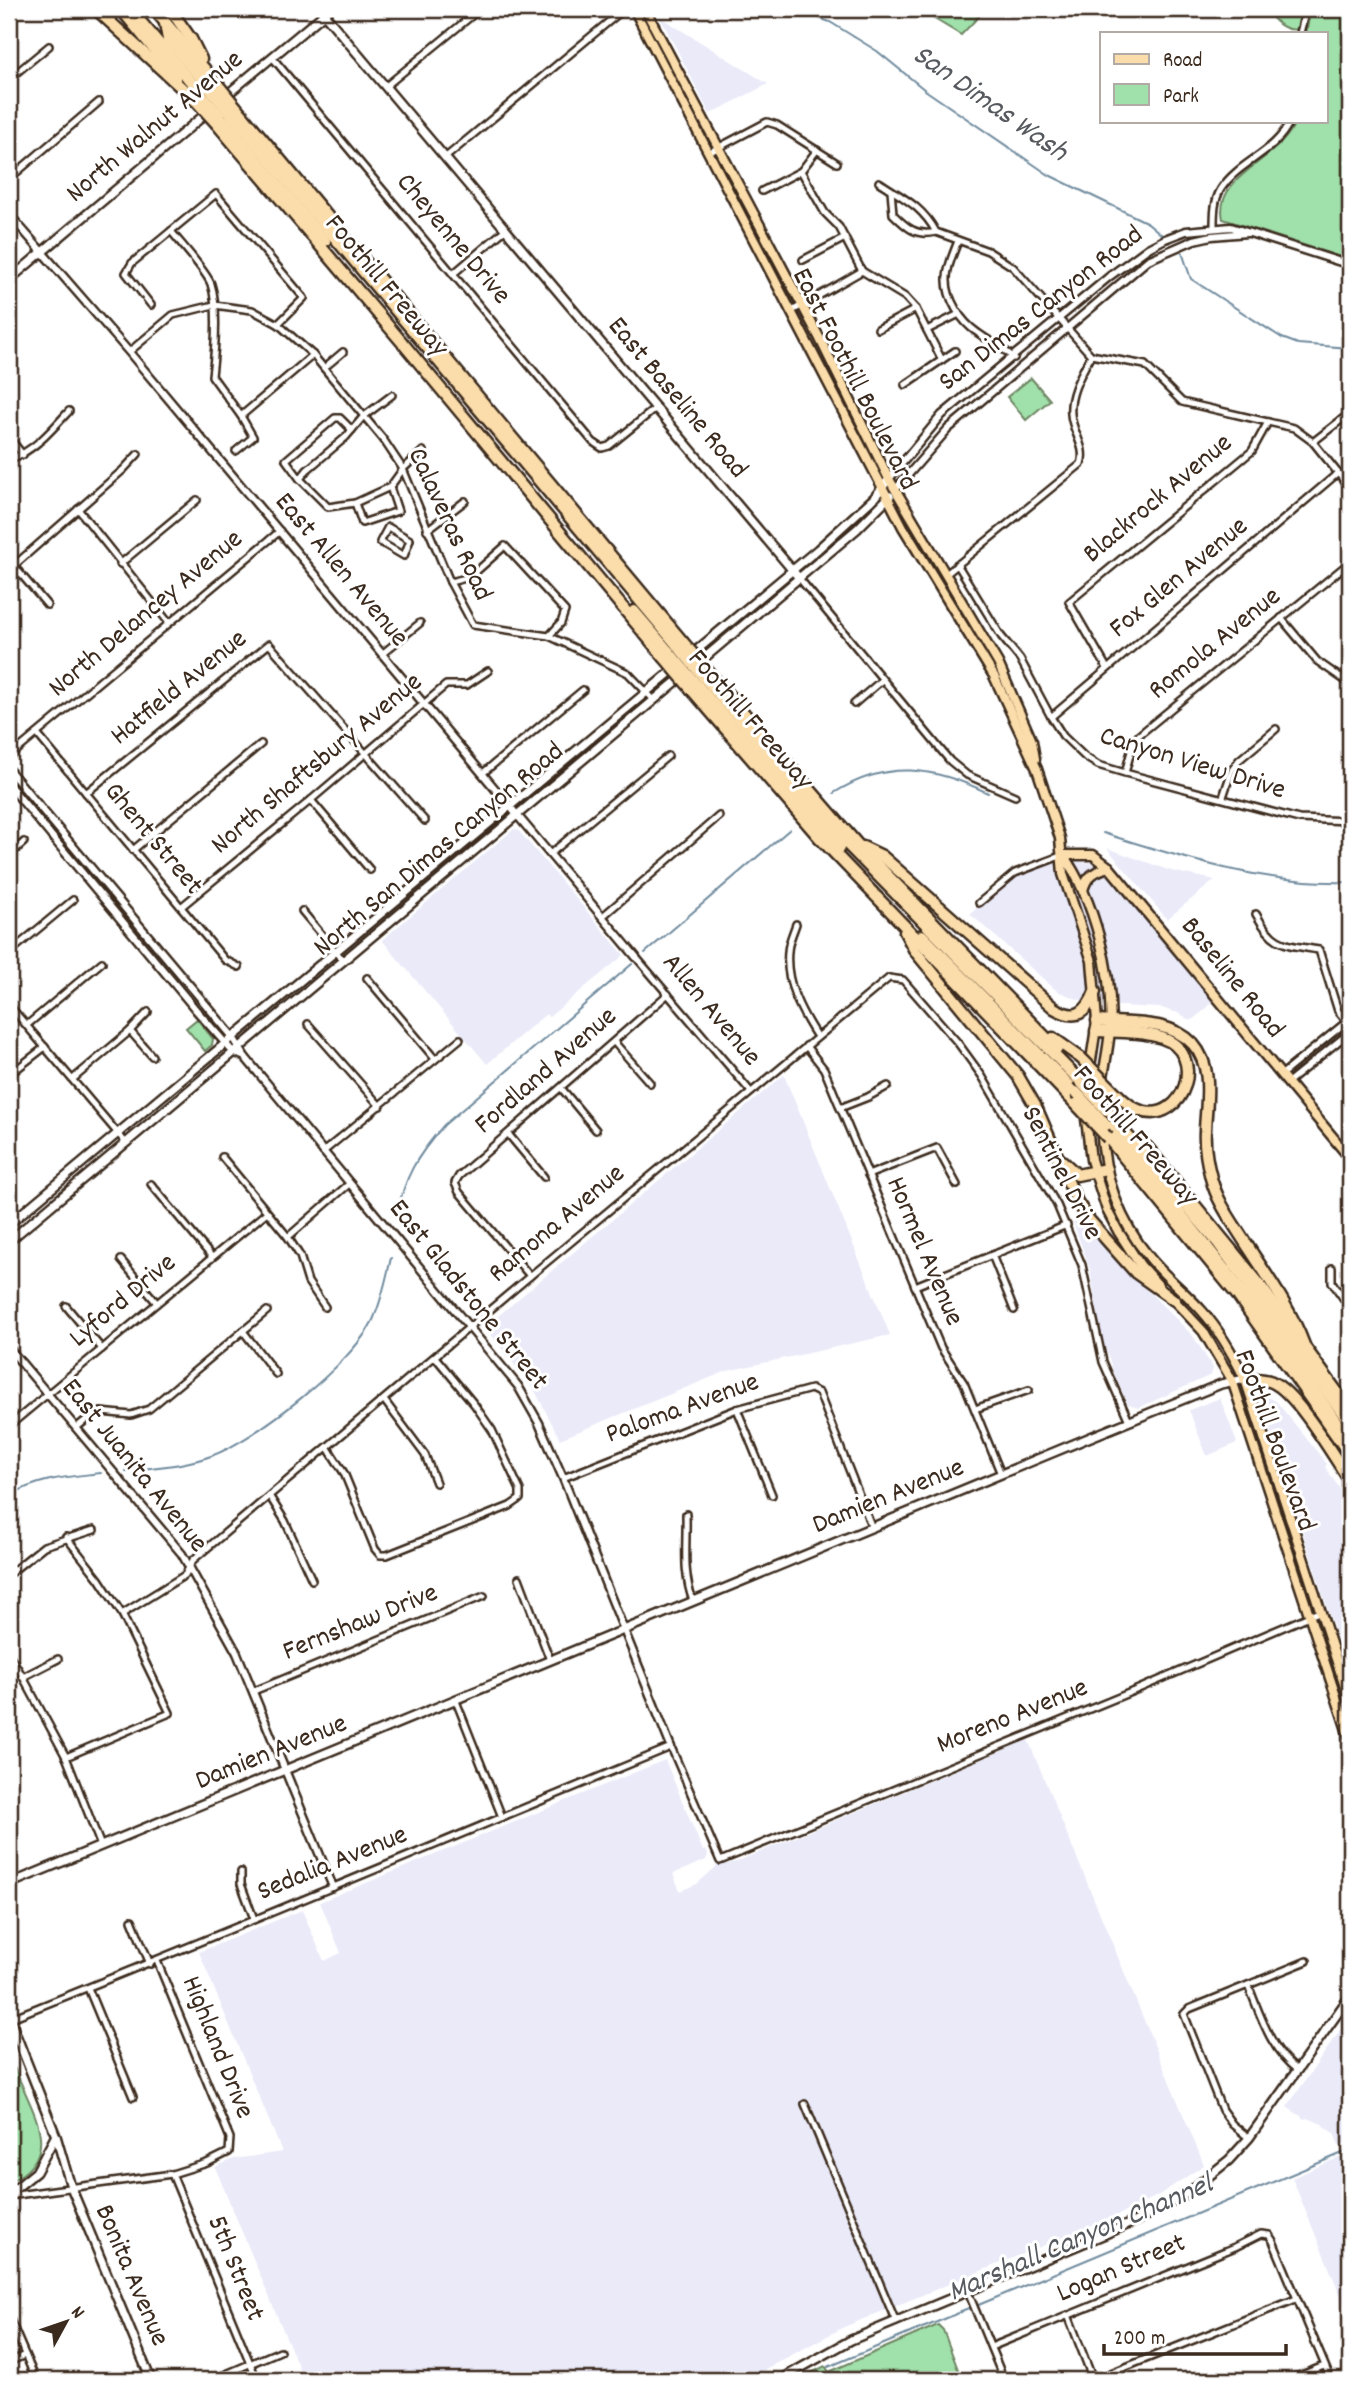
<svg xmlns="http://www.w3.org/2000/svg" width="1359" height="2389" font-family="Dekko,sans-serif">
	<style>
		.built { fill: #eaeaf9 }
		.green { fill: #a0e0aa; stroke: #6e8564; stroke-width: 2 }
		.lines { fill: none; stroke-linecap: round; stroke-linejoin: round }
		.stream { stroke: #708b9e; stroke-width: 2 }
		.minor-casing { stroke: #3b2a1e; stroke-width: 10 }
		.tertiary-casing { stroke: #3b2a1e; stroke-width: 11 }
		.secondary-casing { stroke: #3b2a1e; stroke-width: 12 }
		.primary-casing { stroke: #3b2a1e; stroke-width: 13 }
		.motorway-casing { stroke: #3b2a1e; stroke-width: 15 }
		.minor { stroke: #fff; stroke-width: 5 }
		.tertiary { stroke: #fff; stroke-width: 6 }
		.secondary { stroke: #fff; stroke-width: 7 }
		.primary { stroke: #fbddab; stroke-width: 8 }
		.motorway { stroke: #fbddab; stroke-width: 10 }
		.motorway-bridge-casing { stroke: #3b2a1e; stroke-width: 15; stroke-linecap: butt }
		.motorway-bridge { stroke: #fbddab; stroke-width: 10 }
		.labels { text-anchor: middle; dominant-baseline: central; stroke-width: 6; stroke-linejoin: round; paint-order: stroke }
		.street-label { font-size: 28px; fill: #3b2a1e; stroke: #fff }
		.water-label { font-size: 30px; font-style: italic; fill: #565a5e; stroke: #fff }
	</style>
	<rect width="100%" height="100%" fill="#fff"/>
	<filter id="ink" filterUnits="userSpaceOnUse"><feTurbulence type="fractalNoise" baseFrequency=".0143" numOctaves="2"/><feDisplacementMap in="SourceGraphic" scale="14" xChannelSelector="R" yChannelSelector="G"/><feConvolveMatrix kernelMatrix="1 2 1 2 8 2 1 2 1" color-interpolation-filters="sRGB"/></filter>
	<g filter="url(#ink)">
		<g class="built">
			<path d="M660,17L768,84L710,114Z"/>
			<path d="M514,829L518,830L624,955L549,1017L546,1014L487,1064L382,940Z"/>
			<path d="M1107,848L1171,871L1215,880L1167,919Z"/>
			<path d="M1059,861L1096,863L1119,882L1214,1000L1208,1007L1191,1021L1178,1013L1162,1008L1120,1006L1080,1000L1057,991L970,914L1017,875Z"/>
			<path d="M784,1075L890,1335L727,1371L560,1439L535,1391L485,1327Z"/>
			<path d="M1077,1220L1193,1336L1213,1368L1211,1375L1138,1408L1128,1404L1116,1379L1101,1335L1090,1269L1073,1222Z"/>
			<path d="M1266,1396L1276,1401L1327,1464L1325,1467L1350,1504V1678L1260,1399Z"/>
			<path d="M1220,1398L1237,1443L1207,1456L1189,1410Z"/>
			<path d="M1028,1740L1204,2165L1159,2195L1125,2212L844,2327L767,2368L749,2380H304L215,2167L234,2159L282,2152L199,1952L302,1910L324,1961L341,1953L320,1902L665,1760L703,1851L706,1850L708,1854L706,1860L673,1874L680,1891L697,1884L717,1866L736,1862Z"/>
			<path d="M1350,2016V2141L1339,2146L1334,2133L1322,2124L1308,2118L1305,2119L1287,2107Z"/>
			<path d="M1350,2153V2318L1292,2178Z"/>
		</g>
		<g class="green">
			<path d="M918,9H986L961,35Z"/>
			<path d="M1265,9H1301L1297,29C1283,32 1273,19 1265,9Z"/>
			<path d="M1311,9H1350V260L1223,219C1213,174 1284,159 1295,121H1326V33H1306Z"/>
			<path d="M1031,378L1050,400L1026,420L1007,397Z"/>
			<path d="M197,1019L213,1039L212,1045L205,1051L186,1028Z"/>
			<path d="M15,2069C32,2112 65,2155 9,2182V2072Z"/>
			<path d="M938,2325L943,2330L962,2380H798L825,2366L829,2372Z"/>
		</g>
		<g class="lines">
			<g class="stream">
				<path d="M793,9L830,22L877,51L925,90L1049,175L1148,223L1162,235"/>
				<path d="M1182,252L1191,279L1282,338L1298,344L1350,348"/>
				<path d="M834,793C887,759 934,767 988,793"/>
				<path d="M1103,833C1183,858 1265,885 1350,882"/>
				<path d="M645,953L790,829"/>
				<path d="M396,1217C405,1176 416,1157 444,1125L632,964"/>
				<path d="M126,1471C153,1467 184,1466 211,1456C255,1440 353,1363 373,1320C382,1300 386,1279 391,1258"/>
				<path d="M9,1496C39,1478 67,1477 101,1473"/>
				<path d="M976,2306L1350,2150"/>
				<path d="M828,2367L971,2308"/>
			</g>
			<g class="minor-casing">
				<g id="minor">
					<path d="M1300,33L1306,9"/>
					<path d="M272,57L593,442L602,448L609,446L656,408"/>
					<path d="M9,79L49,46"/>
					<path d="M386,86L480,9"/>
					<path d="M710,152L767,122L777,125L837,163"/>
					<path d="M446,157L624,9"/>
					<path d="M801,171L825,213L839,227L862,271L905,297L916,309L942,360"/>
					<path d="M9,179L99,102"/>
					<path d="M879,182C903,198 922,206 936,232L988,251L1013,267L1091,355L1145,365L1182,402L1294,428L1313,442L1350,488"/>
					<path d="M891,190L893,214C906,227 916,237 936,232"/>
					<path d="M762,191L801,171L817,150"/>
					<path d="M1214,227C1214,215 1214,200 1221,189C1239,161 1276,153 1290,121"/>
					<path d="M171,231C181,244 206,271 211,284C219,309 215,350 212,376L241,416L253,437L236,451"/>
					<path d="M958,241C954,252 947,266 947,278C946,298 961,322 978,333C990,342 1003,347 1014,358"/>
					<path d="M803,260L845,238"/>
					<path d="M453,274L506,229"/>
					<path d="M151,305L126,273L132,263L216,194L304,298L278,324"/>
					<path d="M792,311L862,271"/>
					<path d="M878,329L916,309"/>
					<path d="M927,330L959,314"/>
					<path d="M129,352L173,315L214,305L252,310L278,324L313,355L383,439L403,469L450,582L473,625L549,636L628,673L654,700"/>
					<path d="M324,368L343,352"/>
					<path d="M905,385L955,351"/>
					<path d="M241,416L313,355"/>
					<path d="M352,430L340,418H335L286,460L300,479L328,507L355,503L390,487L403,469L423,451"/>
					<path d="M9,437L23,455"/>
					<path d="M1313,442L1350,413"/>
					<path d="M9,460C35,450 51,431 69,411"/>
					<path d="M300,479L307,470L346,437L363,417L392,395"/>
					<path d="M355,503L362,523L398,511L390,487"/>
					<path d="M78,509L169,623"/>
					<path d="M388,527L410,540L404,556L380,542Z"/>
					<path d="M427,530L465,501"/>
					<path d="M120,564L197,500"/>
					<path d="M957,564L1001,636L1020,659L1051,717L1063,736L1085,757L1098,765L1125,773L1299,819L1350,821"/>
					<path d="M14,566L47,605"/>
					<path d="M9,570L123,470L138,454"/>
					<path d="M945,575L1081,464C1087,447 1072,432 1071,414C1069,393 1082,373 1091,355"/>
					<path d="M799,578L950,761L967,775L1015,796"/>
					<path d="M450,582L470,577L505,546L565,611L561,623L549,636"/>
					<path d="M1281,618L1317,661L1350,684"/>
					<path d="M382,654L420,623"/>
					<path d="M1107,668L1069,602L1252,451L1268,422"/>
					<path d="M854,704L882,680"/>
					<path d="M1051,717L1338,473"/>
					<path d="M37,734L225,960L239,967"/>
					<path d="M9,757L280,531"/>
					<path d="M483,773L583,690"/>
					<path d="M1125,773L1133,744L1139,735L1350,562"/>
					<path d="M1350,777V781"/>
					<path d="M86,793L269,644L425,821"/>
					<path d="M1223,797L1232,770L1239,760L1276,729"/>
					<path d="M311,800L370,870"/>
					<path d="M133,850L261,744"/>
					<path d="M550,854L668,756"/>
					<path d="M9,856L24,842"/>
					<path d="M979,903L1015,873L1063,855"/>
					<path d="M181,907L311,800L446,685H467L488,671"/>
					<path d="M302,911L343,960"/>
					<path d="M1256,914C1274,947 1285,944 1319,950L1338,1011L1350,1026"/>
					<path d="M603,916L719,816"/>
					<path d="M796,924C793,933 788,943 788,952C785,983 801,1012 817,1037"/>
					<path d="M9,953L73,900"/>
					<path d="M636,957L751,1092"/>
					<path d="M367,978L435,1059"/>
					<path d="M9,1005L126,1143"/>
					<path d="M308,1024L380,1106"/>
					<path d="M27,1025L102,962"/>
					<path d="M130,1031L152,1056"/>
					<path d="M614,1042L650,1083"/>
					<path d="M806,1046L824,1069L941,1348L964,1383L1001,1474"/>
					<path d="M9,1075L45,1047"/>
					<path d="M1281,1075L1350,1019"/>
					<path d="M73,1079L130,1031L148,1012"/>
					<path d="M1287,1083L1350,1032"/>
					<path d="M562,1089L596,1130"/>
					<path d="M840,1108L868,1097L888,1086"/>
					<path d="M509,1135L544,1177"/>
					<path d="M323,1152L460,1039"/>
					<path d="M222,1157L288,1237L300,1256L308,1282L325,1307"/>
					<path d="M868,1175L937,1148L957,1185"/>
					<path d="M151,1184L212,1257"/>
					<path d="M288,1237L349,1184"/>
					<path d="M992,1255L1014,1310"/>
					<path d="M121,1260L156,1302"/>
					<path d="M1332,1268V1282L1350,1308"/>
					<path d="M530,1276L459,1192L455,1183L459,1176L668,994"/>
					<path d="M915,1286L1067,1225"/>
					<path d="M66,1306L102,1349"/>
					<path d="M243,1331L276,1374"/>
					<path d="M384,1400L425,1455L436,1483"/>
					<path d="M737,1409L772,1495"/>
					<path d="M975,1409L1029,1390"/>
					<path d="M9,1426L267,1212"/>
					<path d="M76,1428L92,1415L101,1412L131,1415L149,1409L267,1311"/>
					<path d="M328,1448L344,1473L375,1549L380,1555H387L510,1506L520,1499V1490L492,1430L474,1404L436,1358"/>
					<path d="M563,1478L737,1409L811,1389L819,1393L872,1528"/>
					<path d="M270,1497L285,1521L312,1580"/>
					<path d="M686,1514C687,1544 682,1572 693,1601"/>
					<path d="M9,1574L44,1546L94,1530"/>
					<path d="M519,1578L550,1660"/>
					<path d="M122,1614L185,1575L193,1560L530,1276L889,978L903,980L958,1043L982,1076L1057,1205L1082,1265L1103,1362L1129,1421"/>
					<path d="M9,1654L23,1677L66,1757L101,1846"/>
					<path d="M23,1677L58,1659"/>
					<path d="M254,1691L484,1596"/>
					<path d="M456,1701L502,1817"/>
					<path d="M66,1757L170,1713L122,1614L99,1579L66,1537"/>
					<path d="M241,1872V1884L254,1919"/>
					<path d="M132,1920L150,1964"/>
					<path d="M1248,1985C1261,2016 1270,2049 1297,2070"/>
					<path d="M88,1988L133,2097"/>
					<path d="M9,2019C231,1931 451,1838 671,1747L720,1861L1136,1690L1321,1611"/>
					<path d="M805,2104L896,2322"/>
					<path d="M1249,2138L1232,2124L1222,2110L1184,2014L1189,2009L1307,1961"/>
					<path d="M172,2174L257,2380"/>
					<path d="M9,2196L172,2174L207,2163L229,2152L230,2138L157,1961"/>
					<path d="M968,2292L1004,2380"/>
					<path d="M1068,2315L1090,2372L1096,2379L1296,2299"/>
					<path d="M9,2317L36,2380"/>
					<path d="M991,2347L1235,2247L1261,2234L1269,2235L1273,2241L1331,2380"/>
					<path d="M9,2362L25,2355"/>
					<path d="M212,2380L280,2351"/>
					<path d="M1289,2380L1324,2366"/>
				</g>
			</g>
			<g class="tertiary-casing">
				<g id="tertiary">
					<path d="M9,214L129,352L636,957"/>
					<path d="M889,479L942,415L1110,276L1148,248L1165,239L1186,231L1231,227L1350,265"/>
					<path d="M895,490L948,429L1148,260L1194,240L1212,236L1247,233"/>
					<path d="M9,770L233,1037L245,1057L518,1386L539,1423L563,1478L671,1747"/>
					<path d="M9,785L196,1010L233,1052L245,1057"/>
					<path d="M9,1348L182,1554L237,1653L333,1887"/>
				</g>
			</g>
			<g class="secondary-casing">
				<g id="secondary">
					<path d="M320,9L799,578"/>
					<path d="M223,98L330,9"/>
					<path d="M9,280L209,111"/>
					<path d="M696,665L857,529L890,496"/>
					<path d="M9,1224L818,549L874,498L889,479"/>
					<path d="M9,1241L684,675"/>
					<path d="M9,1884L1093,1436L1221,1384L1245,1379"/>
					<path d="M9,2017L56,2136L71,2187L151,2380"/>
					<path d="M9,2194L36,2172L55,2137"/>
					<path d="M779,2380L851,2340L1134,2222L1189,2192L1229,2160L1249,2138L1350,1996"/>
				</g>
			</g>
			<g class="primary-casing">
				<g id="primary">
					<path d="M634,9L903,527L994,676L1037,769L1060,838L1063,874L1092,961L1097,1021L1088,1080L1086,1119L1091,1160L1107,1210L1118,1231L1140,1265L1158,1285"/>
					<path d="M645,9L819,337L889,479L998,663L1032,741L1035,759"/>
					<path d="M1063,855C1094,898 1114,977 1110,1030C1108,1055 1101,1079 1100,1105"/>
					<path d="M1063,855H1093L1109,867L1350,1158"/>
					<path d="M1083,891C1086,876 1095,871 1109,867"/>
					<path d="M1101,1128C1104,1175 1118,1220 1149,1257C1165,1277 1185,1292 1202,1311C1220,1331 1233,1354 1245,1379L1350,1702"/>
					<path d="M1170,1296L1203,1331L1232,1380L1350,1739"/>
				</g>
			</g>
			<g class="motorway-casing">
				<g id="motorway">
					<path d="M96,9L197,102"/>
					<path d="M121,9L176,76"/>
					<path d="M130,9L202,95"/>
					<path d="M154,9L218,85"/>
					<path d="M170,9L191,39L201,59"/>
					<path d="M165,23L168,40L210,89"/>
					<path d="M236,107L682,641"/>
					<path d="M230,113L677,645"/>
					<path d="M221,117L325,241"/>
					<path d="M217,124L401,341L664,657"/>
					<path d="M634,611L669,652"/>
					<path d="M710,674L857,844L1057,1049"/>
					<path d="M705,679L841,838L1078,1079"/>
					<path d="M697,685L839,848"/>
					<path d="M692,690L819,837L1076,1104"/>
					<path d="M863,847L882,856L1054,1008C1076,1021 1086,1014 1095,992"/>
					<path d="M905,932L915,951L1018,1076L1036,1107L1077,1202L1089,1220L1136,1273L1174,1300"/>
					<path d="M922,935L1076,1092"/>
					<path d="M1097,1021C1128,1024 1170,1019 1193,1044C1214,1068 1206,1101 1205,1131C1204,1146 1207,1163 1211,1178C1217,1201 1231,1220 1243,1239C1265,1273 1290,1307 1304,1345"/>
					<path d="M1096,1031C1117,1032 1142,1031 1162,1038C1208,1053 1184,1125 1141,1111C1132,1108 1124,1101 1118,1095"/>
					<path d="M1053,1038L1081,1058"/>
					<path d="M1106,1110L1218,1243L1350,1423"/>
					<path d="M1106,1125C1194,1226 1275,1331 1350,1442"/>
					<path d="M1108,1138L1238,1296L1350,1455"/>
					<path d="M1147,1147L1257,1281L1350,1410"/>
					<path d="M1061,1160L1077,1175L1106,1169"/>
					<path d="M1245,1379C1254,1379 1264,1378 1272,1382C1297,1393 1334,1457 1350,1481"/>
				</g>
			</g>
			<use href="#minor" class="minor"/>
			<use href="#tertiary" class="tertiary"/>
			<use href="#secondary" class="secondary"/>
			<use href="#primary" class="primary"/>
			<use href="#motorway" class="motorway"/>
			<g class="motorway-bridge-casing">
				<g id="motorway-bridge">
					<path d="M218,85L236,107"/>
					<path d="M210,89L230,113"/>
					<path d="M202,95L221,117"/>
					<path d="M197,102L217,124"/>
					<path d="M682,641L710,674"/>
					<path d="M677,645L705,679"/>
					<path d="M669,652L697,685"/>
					<path d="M664,657L692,690"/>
					<path d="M1081,1058L1118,1095"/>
					<path d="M1078,1079L1106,1110"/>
					<path d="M1076,1092L1106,1125"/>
					<path d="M1076,1104L1108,1138"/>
				</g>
			</g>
			<use href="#motorway-bridge" class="motorway-bridge"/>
		</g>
	</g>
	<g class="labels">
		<g class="street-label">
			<text transform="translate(156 128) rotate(-40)">North Walnut Avenue</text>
			<text transform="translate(452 240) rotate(50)">Cheyenne Drive</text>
			<text transform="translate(385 287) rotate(50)">Foothill Freeway</text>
			<text transform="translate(1042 310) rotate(-38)">San Dimas Canyon Road</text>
			<text transform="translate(853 380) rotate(63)">East Foothill Boulevard</text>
			<text transform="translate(676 399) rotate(50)">East Baseline Road</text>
			<text transform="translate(1159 500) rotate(-40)">Blackrock Avenue</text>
			<text transform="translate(448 525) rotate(65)">Calaveras Road</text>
			<text transform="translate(340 571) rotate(50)">East Allen Avenue</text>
			<text transform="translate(1180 579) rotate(-40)">Fox Glen Avenue</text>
			<text transform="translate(147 615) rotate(-40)">North Delancey Avenue</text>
			<text transform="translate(1216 645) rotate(-39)">Romola Avenue</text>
			<text transform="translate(180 689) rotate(-39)">Hatfield Avenue</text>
			<text transform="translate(749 721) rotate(49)">Foothill Freeway</text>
			<text transform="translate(318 765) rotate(-40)">North Shaftsbury Avenue</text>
			<text transform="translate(1192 765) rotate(17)">Canyon View Drive</text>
			<text transform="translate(152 840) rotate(50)">Ghent Street</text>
			<text transform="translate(440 851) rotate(-40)">North San Dimas Canyon Road</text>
			<text transform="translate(1231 979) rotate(51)">Baseline Road</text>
			<text transform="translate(710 1011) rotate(50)">Allen Avenue</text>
			<text transform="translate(547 1072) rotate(-41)">Fordland Avenue</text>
			<text transform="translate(1134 1137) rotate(49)">Foothill Freeway</text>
			<text transform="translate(1060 1174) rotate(63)">Sentinel Drive</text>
			<text transform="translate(558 1225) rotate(-40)">Ramona Avenue</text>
			<text transform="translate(923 1252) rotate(67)">Hormel Avenue</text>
			<text transform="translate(467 1296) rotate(51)">East Gladstone Street</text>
			<text transform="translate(124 1302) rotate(-40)">Lyford Drive</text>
			<text transform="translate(683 1410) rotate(-20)">Paloma Avenue</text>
			<text transform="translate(1273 1441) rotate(70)">Foothill Boulevard</text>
			<text transform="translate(133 1467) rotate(51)">East Juanita Avenue</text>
			<text transform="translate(889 1498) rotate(-22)">Damien Avenue</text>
			<text transform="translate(361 1624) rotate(-22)">Fernshaw Drive</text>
			<text transform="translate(1013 1718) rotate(-22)">Moreno Avenue</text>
			<text transform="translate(272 1754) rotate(-22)">Damien Avenue</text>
			<text transform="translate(333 1865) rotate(-22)">Sedalia Avenue</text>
			<text transform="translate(216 2048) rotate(68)">Highland Drive</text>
			<text transform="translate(234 2269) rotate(68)">5th Street</text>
			<text transform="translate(1122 2270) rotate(-23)">Logan Street</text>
			<text transform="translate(130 2276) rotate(67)">Bonita Avenue</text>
		</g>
		<g class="water-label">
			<text transform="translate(989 105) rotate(35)">San Dimas Wash</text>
			<text transform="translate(1081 2240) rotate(-23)">Marshall Canyon Channel</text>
		</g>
	</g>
	<rect width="1359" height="2389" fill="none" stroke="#fff" stroke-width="35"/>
	<rect x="18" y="18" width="1324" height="2354" fill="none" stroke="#3b2a1e" stroke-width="2.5" filter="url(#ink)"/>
	<rect x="1100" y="32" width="228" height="91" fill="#ffffff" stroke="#b1aaa5" stroke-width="2"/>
	<rect x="1114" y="54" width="35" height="10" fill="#fbddab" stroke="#b1aaa5" stroke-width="2"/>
	<text x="1163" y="66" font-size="21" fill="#3b2a1e">Road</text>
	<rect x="1114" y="84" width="35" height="21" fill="#a0e0aa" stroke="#b1aaa5" stroke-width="2"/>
	<text x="1163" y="102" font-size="21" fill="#3b2a1e">Park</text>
	<g transform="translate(66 2322) rotate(50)" stroke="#ffffff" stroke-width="5" paint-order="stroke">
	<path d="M0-5L12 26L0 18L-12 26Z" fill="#3b2a1e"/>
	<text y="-10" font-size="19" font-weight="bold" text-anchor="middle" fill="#3b2a1e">N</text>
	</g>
	<path d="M1104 2344v10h182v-10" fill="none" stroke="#3b2a1e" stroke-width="3.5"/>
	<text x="1114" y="2344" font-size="21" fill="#3b2a1e" stroke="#ffffff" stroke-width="5" paint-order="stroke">200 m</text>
</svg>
